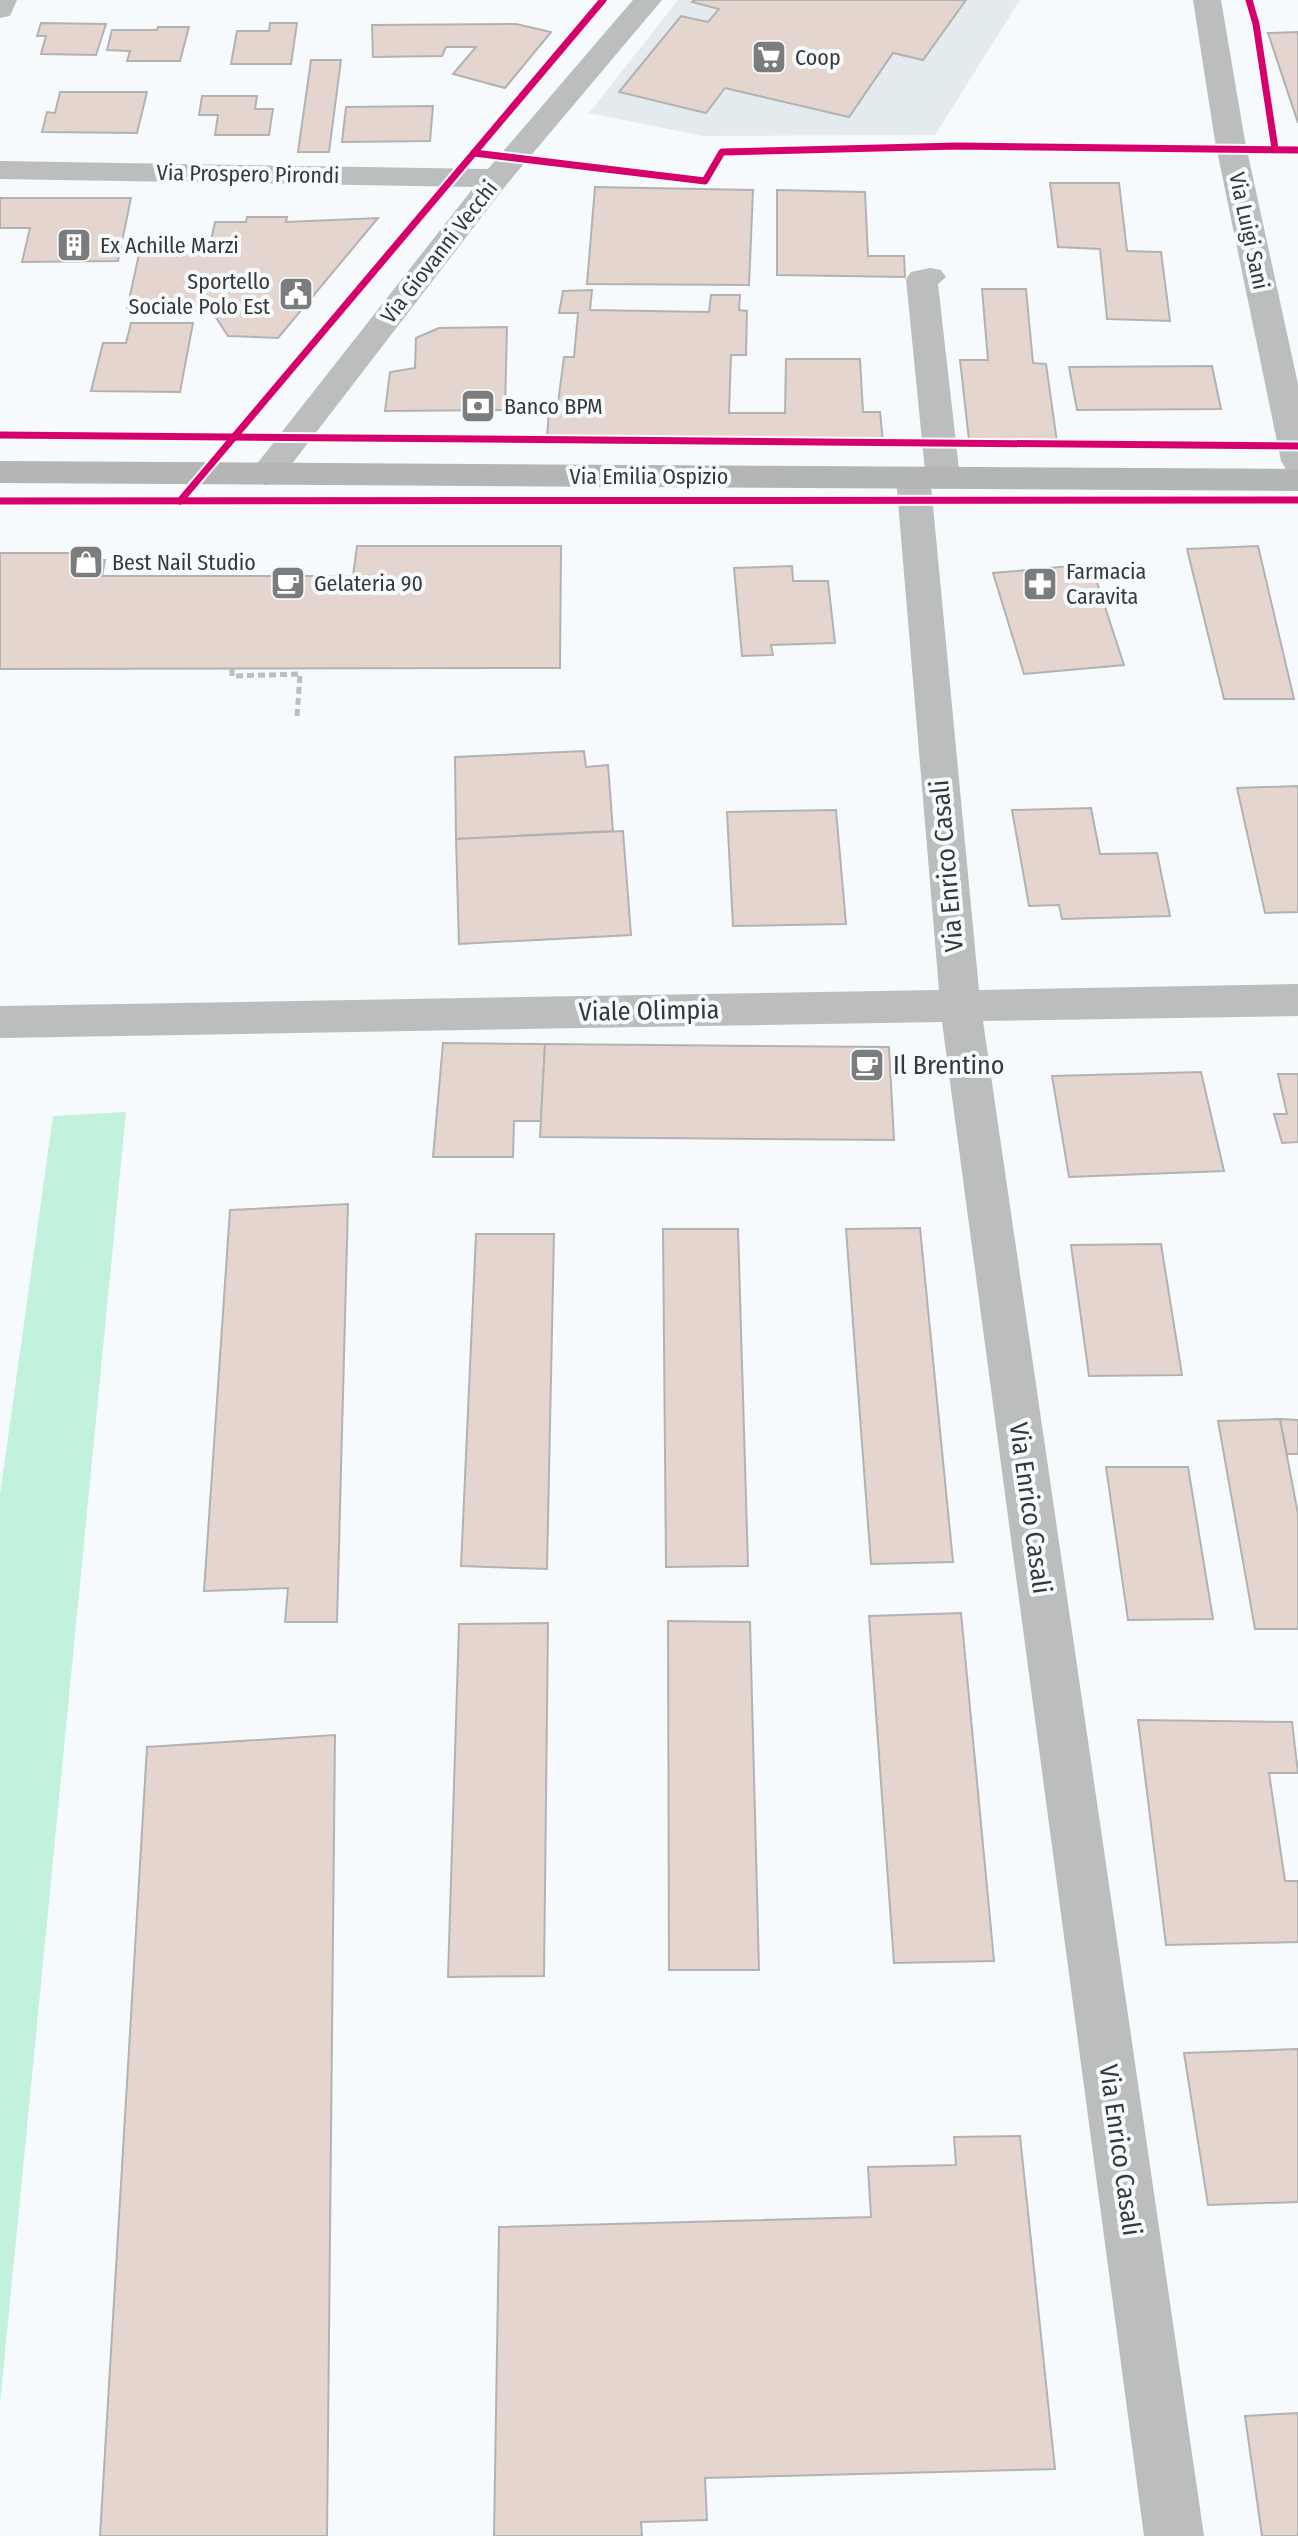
<svg xmlns="http://www.w3.org/2000/svg" width="1298" height="2536" font-family="'Fira Sans Condensed',sans-serif">
	<style>
		.built { fill: #e4ebef }
		.green { fill: #c2f1dd }
		.building { fill: #e4d5cf; stroke: #b2b2b3; stroke-width: 2 }
		.lines { fill: none; stroke-linecap: round; stroke-linejoin: round }
		.path { stroke: #bcbebe; stroke-width: 5; stroke-dasharray: 7 4; stroke-linecap: butt }
		.minor { fill: #bcbdbd; fill-rule: evenodd }
		.major { fill: #b4b5b5; fill-rule: evenodd }
		.cycleway-casing { stroke: #f6fafd; stroke-width: 11 }
		.cycleway { stroke: #d6006c; stroke-width: 7 }
		.labels { text-anchor: middle; dominant-baseline: central; stroke-width: 8; stroke-linejoin: round; paint-order: stroke }
		.far-poi-label { font-size: 22px; fill: #373839; stroke: #f6fafd; text-anchor: start }
		.far-street-label { font-size: 22px; fill: #373839; stroke: #f6fafd }
		.street-label { font-size: 26px; fill: #373839; stroke: #f6fafd }
		.poi-label { font-size: 26px; fill: #373839; stroke: #f6fafd; text-anchor: start }
	</style>
	<rect width="100%" height="100%" fill="#f7fafc"/>
	<path class="built" d="M678,0H1020L935,135L703,136L589,113Z"/>
	<path class="green" d="M126,1112L0,2404V1495L53,1116Z"/>
	<g class="building">
		<path d="M694,0H966L923,60L893,53L849,117L725,88L706,113L619,92L681,16L708,22L719,9L692,2Z"/>
		<path d="M41,23L106,24L96,55L41,54L46,36H37Z"/>
		<path d="M270,23H297L291,64H231L237,31H269Z"/>
		<path d="M516,24L551,32L505,88L453,74L476,47H446L442,56L373,57L372,25Z"/>
		<path d="M158,27H189L180,61H127L130,51L107,50L112,30H157Z"/>
		<path d="M1298,32V123L1268,33Z"/>
		<path d="M311,60H341L329,152H298Z"/>
		<path d="M60,92H147L137,133L42,132L47,112L55,113Z"/>
		<path d="M202,96H257L255,109H273L269,135H215L218,115H199Z"/>
		<path d="M433,106L430,141L342,142L346,107Z"/>
		<path d="M1050,183H1119L1127,251L1161,252L1170,321L1107,319L1100,249L1058,247Z"/>
		<path d="M595,187L753,190L749,285L587,284Z"/>
		<path d="M777,190L865,192L868,256H904L905,277L777,275Z"/>
		<path d="M0,198H131L118,261L22,262L30,228H0Z"/>
		<path d="M247,217H287L286,222L378,218L278,338L228,336L211,310L127,309L141,245H210L215,222H246Z"/>
		<path d="M982,289H1026L1033,363L1046,364L1057,442L969,440L960,360H988Z"/>
		<path d="M592,290L590,310L709,312L711,295H740L739,310L747,311L746,355H731L729,413H785L786,359H860L863,412H880L883,442L547,439L549,409L557,411L564,357H574L578,313H559L563,291Z"/>
		<path d="M131,323H193L180,392L91,391L103,343H126Z"/>
		<path d="M507,327L505,410L385,411L390,372L415,368L416,338L439,328Z"/>
		<path d="M1212,366L1221,409L1077,410L1069,367Z"/>
		<path d="M357,546H561L560,668L0,669V553H85L84,560H105L102,576H353Z"/>
		<path d="M1258,546L1294,699H1224L1187,549Z"/>
		<path d="M1091,564L1124,665L1024,674L993,573Z"/>
		<path d="M792,566L793,581H828L835,643L771,645L773,655L742,656L734,568Z"/>
		<path d="M584,751L586,767L608,765L613,831L456,839L455,757Z"/>
		<path d="M1298,786V912L1265,913L1237,788Z"/>
		<path d="M1091,808L1100,854L1157,853L1170,916L1062,919L1059,905L1029,906L1012,810Z"/>
		<path d="M836,810L846,924L733,926L727,812Z"/>
		<path d="M623,831L631,935L459,944L456,839Z"/>
		<path d="M443,1043L545,1044L541,1121H514L513,1157H433Z"/>
		<path d="M545,1044L889,1047L894,1140L540,1137Z"/>
		<path d="M1201,1072L1224,1171L1069,1177L1052,1076Z"/>
		<path d="M1278,1074H1298V1142L1282,1143L1274,1114H1287Z"/>
		<path d="M348,1204L337,1622H285L288,1588L204,1591L230,1210Z"/>
		<path d="M920,1228L953,1562L871,1564L846,1229Z"/>
		<path d="M663,1229H738L748,1566L666,1567Z"/>
		<path d="M476,1234H554L547,1569L461,1566Z"/>
		<path d="M1161,1244L1182,1375L1089,1376L1071,1245Z"/>
		<path d="M1280,1419L1298,1514V1629H1255L1218,1421Z"/>
		<path d="M1280,1419L1298,1420V1454H1287Z"/>
		<path d="M1106,1467H1188L1213,1619L1128,1620Z"/>
		<path d="M961,1613L994,1961L894,1963L869,1616Z"/>
		<path d="M668,1621L750,1622L759,1970H669Z"/>
		<path d="M548,1623L544,1976L448,1977L459,1624Z"/>
		<path d="M1138,1720L1292,1722L1298,1773H1269L1285,1881H1298V1942L1166,1945Z"/>
		<path d="M335,1735L327,2536H100L147,1747Z"/>
		<path d="M1298,2049V2202L1208,2205L1184,2053Z"/>
		<path d="M1020,2136L1055,2469L705,2478L707,2520L641,2522L642,2536H494L499,2227L871,2217L868,2167L956,2165L954,2137Z"/>
		<path d="M1298,2413V2536H1262L1245,2416Z"/>
	</g>
	<g class="lines">
		<path class="path" d="M232,669V676L300,674L297,717"/>
		<g class="minor">
			<path d="M0,0H17L10,16L0,18Z"/>
			<path d="M633,0H662L507,184L278,482L266,485L254,482L249,474L474,187L0,179V161L488,169Z"/>
			<path d="M1193,0H1221L1245,141L1298,384V472L1286,469L1281,461L1215,141Z"/>
			<path d="M930,268L941,270L946,277L938,284L960,478L955,486L943,489L931,485L979,990L1298,984V1016L983,1021L1204,2536H1144L942,1022L0,1038V1006L939,990L896,478L901,470L913,467L925,471L906,279L911,272Z"/>
		</g>
		<path class="major" d="M0,461L1298,469V491L0,483Z"/>
		<g class="cycleway-casing">
			<g id="cycleway">
				<path d="M1249,0L1256,24L1275,149"/>
				<path d="M474,153L705,181L722,152L957,146L1298,150"/>
				<path d="M0,435L1298,446"/>
				<path d="M0,501L1298,500"/>
				<path d="M180,501L603,0"/>
			</g>
		</g>
		<use href="#cycleway" class="cycleway"/>
	</g>
	<defs>
		<g id="supermarket-square" transform="scale(1.8)"><rect x="-9" y="-9" width="18" height="18" rx="4" fill="#7a7c7d" stroke="#f6fafd"/><path d="M-6-5.5h2.5l.6 2H6L4.5 2H-2.5L-4.4-4H-6ZM-1.5 3.2a1.3 1.3 0 1 0 .1 0ZM3 3.2a1.3 1.3 0 1 0 .1 0Z" fill="#fff"/></g>
		<g id="building-square" transform="scale(1.8)"><rect x="-9" y="-9" width="18" height="18" rx="4" fill="#7a7c7d" stroke="#f6fafd"/><path d="M-4-6H4V6H1V3H-1V6H-4ZM-2.5-4.3h1.7v1.8h-1.7ZM.8-4.3h1.7v1.8H.8ZM-2.5-1h1.7V.8h-1.7ZM.8-1h1.7V.8H.8Z" fill="#fff"/></g>
		<g id="civic-square" transform="scale(1.8)"><rect x="-9" y="-9" width="18" height="18" rx="4" fill="#7a7c7d" stroke="#f6fafd"/><path d="M-.6-6.5H3V-4.5H.6V-3L4-1V1h2V6H-6V1h2V-1L-.6-3ZM-1.2 2.5V6h2.4V2.5Z" fill="#fff"/></g>
		<g id="bank-square" transform="scale(1.8)"><rect x="-9" y="-9" width="18" height="18" rx="4" fill="#7a7c7d" stroke="#f6fafd"/><path d="M-6-4H6V4H-6ZM0-2.3a2.3 2.3 0 1 0 0 4.6a2.3 2.3 0 1 0 0-4.6Z" fill="#fff"/></g>
		<g id="shop-square" transform="scale(1.8)"><rect x="-9" y="-9" width="18" height="18" rx="4" fill="#7a7c7d" stroke="#f6fafd"/><path d="M-5-2.5h2.3a2.7 3.5 0 0 1 5.4 0H5L5.5 6h-11ZM-1.5-2.5h3a1.5 2.3 0 0 0-3 0Z" fill="#fff"/></g>
		<g id="cafe-square" transform="scale(1.8)"><rect x="-9" y="-9" width="18" height="18" rx="4" fill="#7a7c7d" stroke="#f6fafd"/><path d="M-5.5-4.5H6V0H3Q3 3.5 0 3.5H-2.5Q-5.5 3.5-5.5 0ZM3-3.2v2h1.7v-2ZM-6 4.5H4V6H-6Z" fill="#fff"/></g>
		<g id="pharmacy-square" transform="scale(1.8)"><rect x="-9" y="-9" width="18" height="18" rx="4" fill="#7a7c7d" stroke="#f6fafd"/><path d="M-2-6h4v4h4v4h-4v4h-4v-4h-4v-4h4Z" fill="#fff"/></g>
	</defs>
	<g fill-rule="evenodd">
		<use href="#supermarket-square" x="769" y="57"/>
		<use href="#building-square" x="74" y="245"/>
		<use href="#civic-square" x="296" y="294"/>
		<use href="#bank-square" x="478" y="406"/>
		<use href="#shop-square" x="86" y="562"/>
		<use href="#cafe-square" x="288" y="583"/>
		<use href="#pharmacy-square" x="1040" y="584"/>
		<use href="#cafe-square" x="867" y="1065"/>
	</g>
	<g class="labels">
		<g class="far-poi-label">
			<text x="795" y="57">Coop</text>
			<text x="100" y="245">Ex Achille Marzi</text>
			<text x="270" y="281" text-anchor="end">Sportello<tspan x="270" dy="25">Sociale Polo Est</tspan></text>
			<text x="504" y="406">Banco BPM</text>
			<text x="112" y="562">Best Nail Studio</text>
			<text x="1066" y="571">Farmacia<tspan x="1066" dy="25">Caravita</tspan></text>
			<text x="314" y="583">Gelateria 90</text>
		</g>
		<g class="far-street-label">
			<text transform="translate(248 174) rotate(1)">Via Prospero Pirondi</text>
			<text transform="translate(1249 231) rotate(78)">Via Luigi Sani</text>
			<text transform="translate(439 252) rotate(-52)">Via Giovanni Vecchi</text>
			<text x="649" y="476">Via Emilia Ospizio</text>
		</g>
		<g class="street-label">
			<text transform="translate(947 866) rotate(-95)">Via Enrico Casali</text>
			<text transform="translate(649 1011) rotate(-1)">Viale Olimpia</text>
			<text transform="translate(1030 1508) rotate(82)">Via Enrico Casali</text>
			<text transform="translate(1120 2150) rotate(82)">Via Enrico Casali</text>
		</g>
		<g class="poi-label">
			<text x="893" y="1065">Il Brentino</text>
		</g>
	</g>
</svg>
